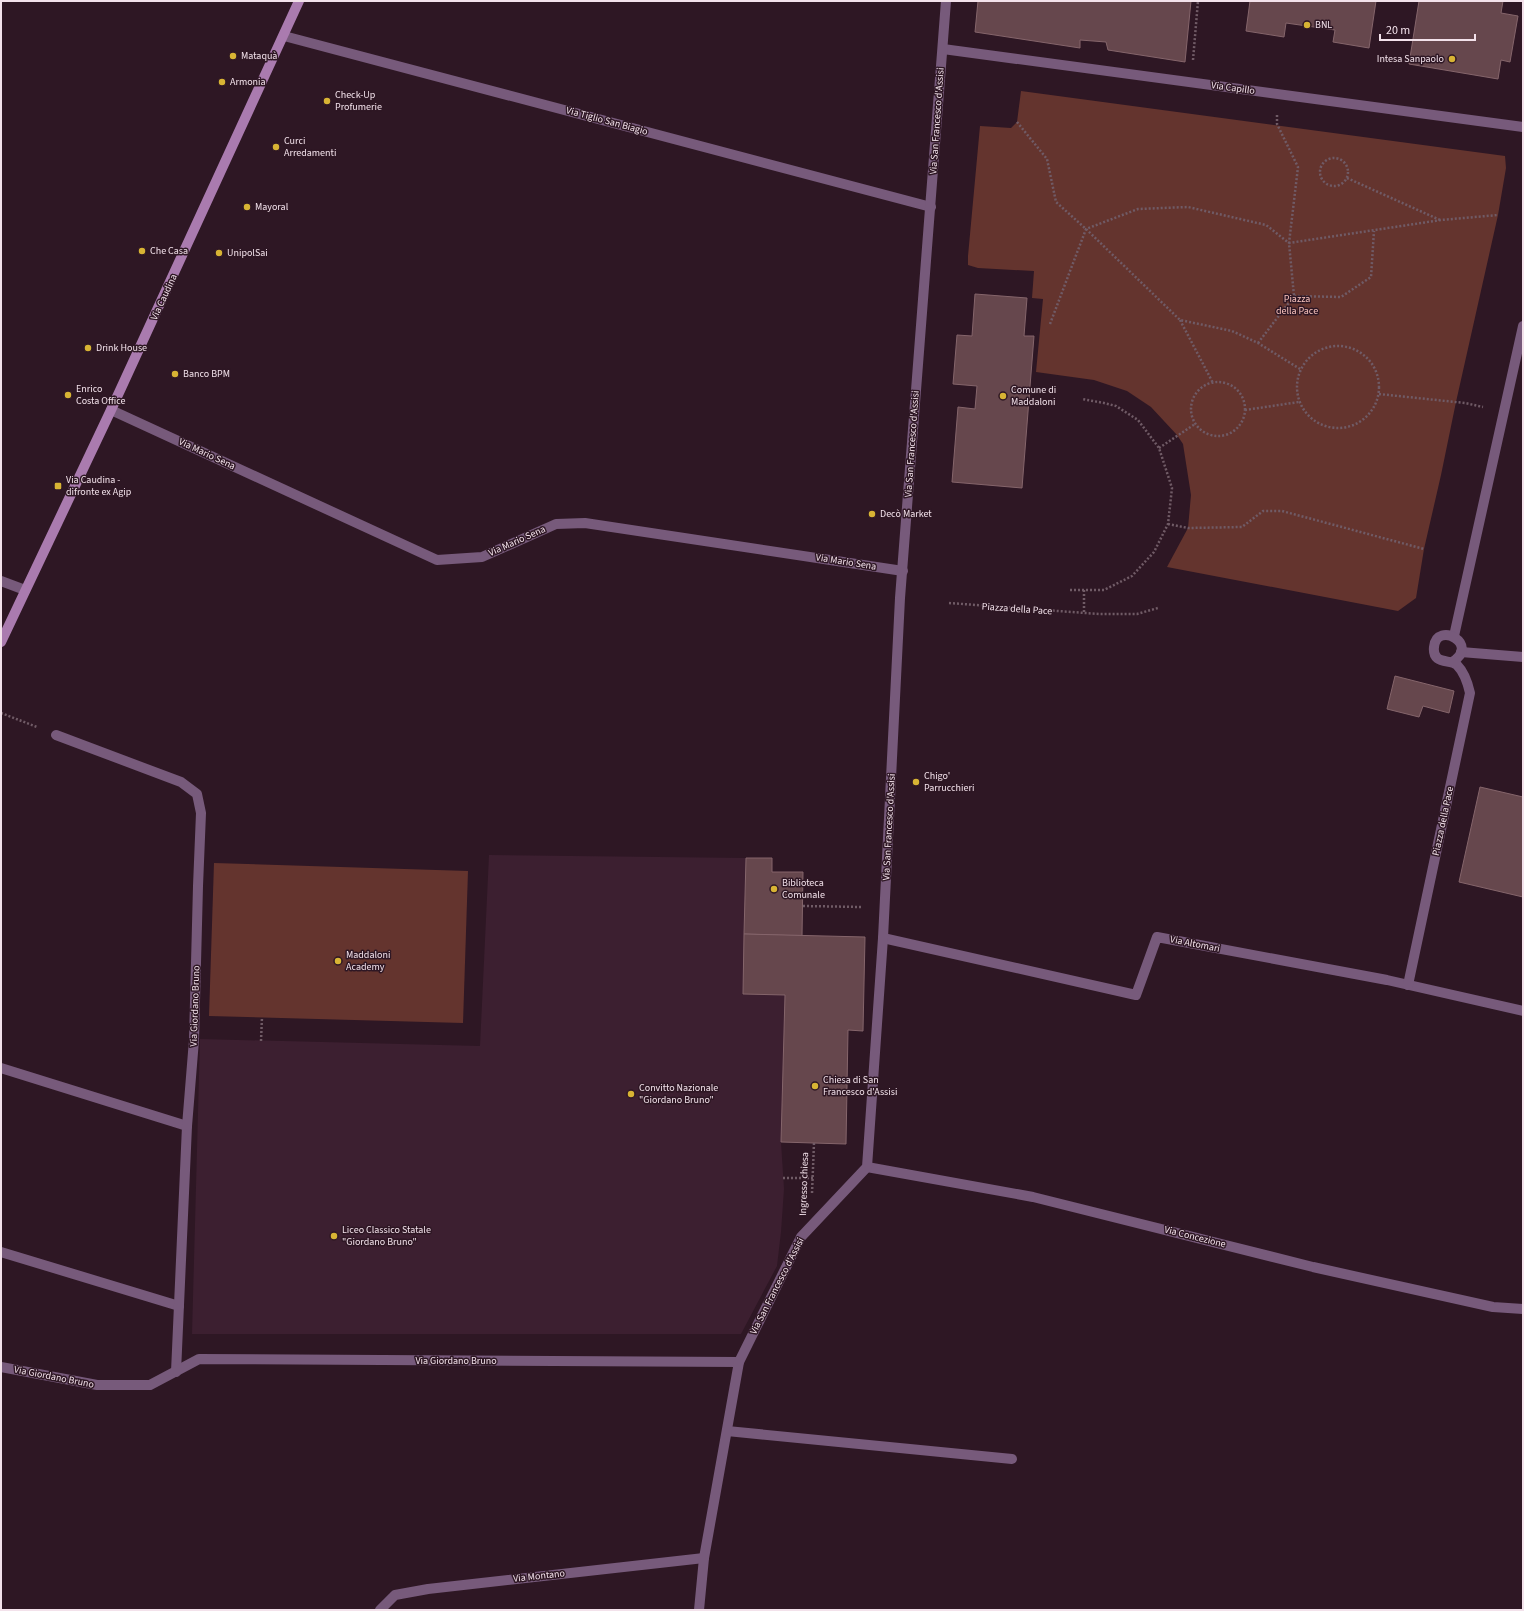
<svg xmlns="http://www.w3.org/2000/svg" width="1524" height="1611" font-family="'Source Sans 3',sans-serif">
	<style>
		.built { fill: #3c1f30 }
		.green { fill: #64342e }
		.building { fill: #66474d; stroke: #85656b }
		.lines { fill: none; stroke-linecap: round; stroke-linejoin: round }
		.path { stroke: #705b66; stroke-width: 2.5; stroke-dasharray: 2 2; stroke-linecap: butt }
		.service { stroke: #775a7b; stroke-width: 10 }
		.minor { stroke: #775a7b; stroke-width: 10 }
		.secondary { stroke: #aa7baf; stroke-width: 10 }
		.poi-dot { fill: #d8b434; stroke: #2e1724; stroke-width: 1.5 }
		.labels { text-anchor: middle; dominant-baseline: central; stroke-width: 3; stroke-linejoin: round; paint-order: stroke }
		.poi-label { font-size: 10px; fill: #f3e2eb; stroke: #2e1724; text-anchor: start }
		.street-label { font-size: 10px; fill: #f3e2eb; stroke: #2e1724 }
		.park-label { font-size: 10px; fill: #fcc5be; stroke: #2e1724 }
	</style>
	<rect width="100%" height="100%" fill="#2e1724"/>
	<path class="built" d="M489,855L746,858L743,994L785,995L781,1142L784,1189L781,1232L777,1266L741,1334H192L200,1039L480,1046Z"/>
	<g class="green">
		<path d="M1021,91L1505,156L1506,168L1498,215L1456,402L1441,475L1424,549L1416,598L1398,611L1167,567L1188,528L1191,495L1183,444L1177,435L1151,407L1127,391L1094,380L1036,372L1043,299L1032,298L1034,271L978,268L968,265V256L980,126L1011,128L1017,122Z"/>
		<path d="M214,863L468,871L463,1023L209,1016Z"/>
	</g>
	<g class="building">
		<path d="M978,1H1191L1185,62L1108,50L1106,42L1080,40V48L975,32Z"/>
		<path d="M1250,1H1376L1369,48L1333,42L1335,30L1286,23L1284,37L1246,31Z"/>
		<path d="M1419,1H1503L1501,13L1518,16L1510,62L1501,60L1498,79L1409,64Z"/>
		<path d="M975,294L1027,298L1024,336H1034L1022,488L952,482L958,407L975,409L977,386L953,384L957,335L972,336Z"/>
		<path d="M1395,676L1454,691L1449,713L1423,706L1419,717L1387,709Z"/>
		<path d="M1480,787L1523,797V897L1459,882Z"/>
		<path d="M746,858H772V872H803L802,936L744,934Z"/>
		<path d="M744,934L865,937L863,1031L848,1030L846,1144L781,1142L785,995L743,994Z"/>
	</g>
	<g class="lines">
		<g class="path">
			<path d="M1193,60L1198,1"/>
			<path d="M1277,115V124L1298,167L1289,243"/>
			<path d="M1017,122L1047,159L1056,202L1086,229L1180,320L1232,331L1258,343L1300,369"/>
			<circle cx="1334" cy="172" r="14"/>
			<path d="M1347,178L1440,220"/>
			<path d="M1294,296L1341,297L1371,277L1374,231"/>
			<path d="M1180,320L1213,383"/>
			<path d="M1050,324L1086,229L1138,209L1188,207L1266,225L1289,243"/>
			<path d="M1258,343L1294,296L1289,243L1441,220L1498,215"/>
			<circle cx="1338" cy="387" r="41"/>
			<circle cx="1218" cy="409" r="27"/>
			<path d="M1379,394L1465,403L1483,407"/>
			<path d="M1245,410L1299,402"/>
			<path d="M1159,448L1195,424"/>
			<path d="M1168,524L1188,528L1242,527L1263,511H1282L1424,549"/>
			<path d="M1070,590H1104L1132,576L1154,552L1168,524L1172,488L1159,448L1138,420L1116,406L1104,403L1082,399"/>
			<path d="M1084,590V614"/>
			<path d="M949,603L1099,614H1137L1158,608"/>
			<path d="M1,713L37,727"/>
			<path d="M803,906L862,907"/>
			<path d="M261,1041L262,1017"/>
			<path d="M783,1178H813"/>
			<path d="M812,1193L814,1143"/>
		</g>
		<g class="service">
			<path d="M1,1068L187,1126"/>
			<path d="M1,1252L179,1306"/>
		</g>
		<g class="minor">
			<path d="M284,36L931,207"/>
			<path d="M943,49L1523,127"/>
			<path d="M111,410L437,560L482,557L556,524L585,523L903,571"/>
			<path d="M1,581L25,590"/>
			<path d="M1454,636L1523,326"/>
			<path d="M1461,652L1523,657"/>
			<path d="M56,735L181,782L197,794L201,813L198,886L194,1040L187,1126L176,1372"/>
			<path d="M883,938L1136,995L1157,937L1387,980L1523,1011"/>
			<path d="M1408,985L1470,693C1468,684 1464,672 1457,665C1450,659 1432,665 1434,647C1437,620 1481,645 1452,662"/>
			<path d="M867,1167L1033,1197L1313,1267L1493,1307L1523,1309"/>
			<path d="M1,1367L97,1385H150L199,1359L739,1362"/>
			<path d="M727,1431L1012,1459"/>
			<path d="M380,1610L395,1595L428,1589L704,1558"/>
			<path d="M699,1610L704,1558L739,1362L801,1237L867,1167L883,938L900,598L946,1"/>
		</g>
		<path class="secondary" d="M1,642L111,410L299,1"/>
	</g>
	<g class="poi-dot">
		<circle cx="1307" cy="25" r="4"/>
		<circle cx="233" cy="56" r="4"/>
		<circle cx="1452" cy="59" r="4"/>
		<circle cx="222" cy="82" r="4"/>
		<circle cx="327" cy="101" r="4"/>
		<circle cx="276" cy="147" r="4"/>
		<circle cx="247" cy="207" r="4"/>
		<circle cx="142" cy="251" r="4"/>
		<circle cx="219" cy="253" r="4"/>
		<circle cx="88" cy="348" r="4"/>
		<circle cx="175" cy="374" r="4"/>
		<circle cx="68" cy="395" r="4"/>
		<circle cx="1003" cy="396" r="4"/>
		<rect x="54" y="482" width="8" height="8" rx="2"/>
		<circle cx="872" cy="514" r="4"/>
		<circle cx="916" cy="782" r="4"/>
		<circle cx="774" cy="889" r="4"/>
		<circle cx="338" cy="961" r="4"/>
		<circle cx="815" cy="1086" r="4"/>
		<circle cx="631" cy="1094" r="4"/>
		<circle cx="334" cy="1236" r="4"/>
	</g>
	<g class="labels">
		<g class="poi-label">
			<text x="1315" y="25">BNL</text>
			<text x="241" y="56">Mataquà</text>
			<text x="1444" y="59" text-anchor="end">Intesa Sanpaolo</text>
			<text x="230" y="82">Armonia</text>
			<text x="335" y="95">Check-Up<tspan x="335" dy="12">Profumerie</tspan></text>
			<text x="284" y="141">Curci<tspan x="284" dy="12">Arredamenti</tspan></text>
			<text x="255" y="207">Mayoral</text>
			<text x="150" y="251">Che Casa</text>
			<text x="227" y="253">UnipolSai</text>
			<text x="96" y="348">Drink House</text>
			<text x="183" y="374">Banco BPM</text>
			<text x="76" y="389">Enrico<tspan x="76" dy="12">Costa Office</tspan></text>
			<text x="1011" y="390">Comune di<tspan x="1011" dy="12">Maddaloni</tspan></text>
			<text x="66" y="480">Via Caudina -<tspan x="66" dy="12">difronte ex Agip</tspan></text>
			<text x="880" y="514">Decò Market</text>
			<text x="924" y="776">Chigo'<tspan x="924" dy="12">Parrucchieri</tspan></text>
			<text x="782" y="883">Biblioteca<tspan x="782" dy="12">Comunale</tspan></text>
			<text x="346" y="955">Maddaloni<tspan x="346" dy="12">Academy</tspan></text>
			<text x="823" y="1080">Chiesa di San<tspan x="823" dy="12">Francesco d'Assisi</tspan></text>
			<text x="639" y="1088">Convitto Nazionale<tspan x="639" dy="12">"Giordano Bruno"</tspan></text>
			<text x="342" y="1230">Liceo Classico Statale<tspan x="342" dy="12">"Giordano Bruno"</tspan></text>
		</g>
		<g class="street-label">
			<text transform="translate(1233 88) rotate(8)">Via Capillo</text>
			<text transform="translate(607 121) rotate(15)">Via Tiglio San Biagio</text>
			<text transform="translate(937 121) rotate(-86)">Via San Francesco d'Assisi</text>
			<text transform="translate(164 297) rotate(-65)">Via Caudina</text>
			<text transform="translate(912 444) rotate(-86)">Via San Francesco d'Assisi</text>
			<text transform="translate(207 454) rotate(25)">Via Mario Sena</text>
			<text transform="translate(517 541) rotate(-24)">Via Mario Sena</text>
			<text transform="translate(846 562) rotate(9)">Via Mario Sena</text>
			<text transform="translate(1017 609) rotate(4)">Piazza della Pace</text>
			<text transform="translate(1443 821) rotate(-78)">Piazza della Pace</text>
			<text transform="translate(889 827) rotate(-87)">Via San Francesco d'Assisi</text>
			<text transform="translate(1195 944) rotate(11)">Via Altomari</text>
			<text transform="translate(195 1006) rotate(-88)">Via Giordano Bruno</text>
			<text transform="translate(804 1184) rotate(-88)">Ingresso chiesa</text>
			<text transform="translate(1195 1237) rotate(14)">Via Concezione</text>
			<text transform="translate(777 1286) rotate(-63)">Via San Francesco d'Assisi</text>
			<text x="456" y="1361">Via Giordano Bruno</text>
			<text transform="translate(54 1377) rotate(11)">Via Giordano Bruno</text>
			<text transform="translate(539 1576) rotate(-6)">Via Montano</text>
		</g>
		<g class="park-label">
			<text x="1297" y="299">Piazza<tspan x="1297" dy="12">della Pace</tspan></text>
		</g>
	</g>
	<rect width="1524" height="1611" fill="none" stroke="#f3e2eb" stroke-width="4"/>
	<path d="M1380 34v6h95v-6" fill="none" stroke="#f3e2eb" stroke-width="2"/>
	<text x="1386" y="34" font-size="12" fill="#f3e2eb" stroke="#2e1724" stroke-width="3" paint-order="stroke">20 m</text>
</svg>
